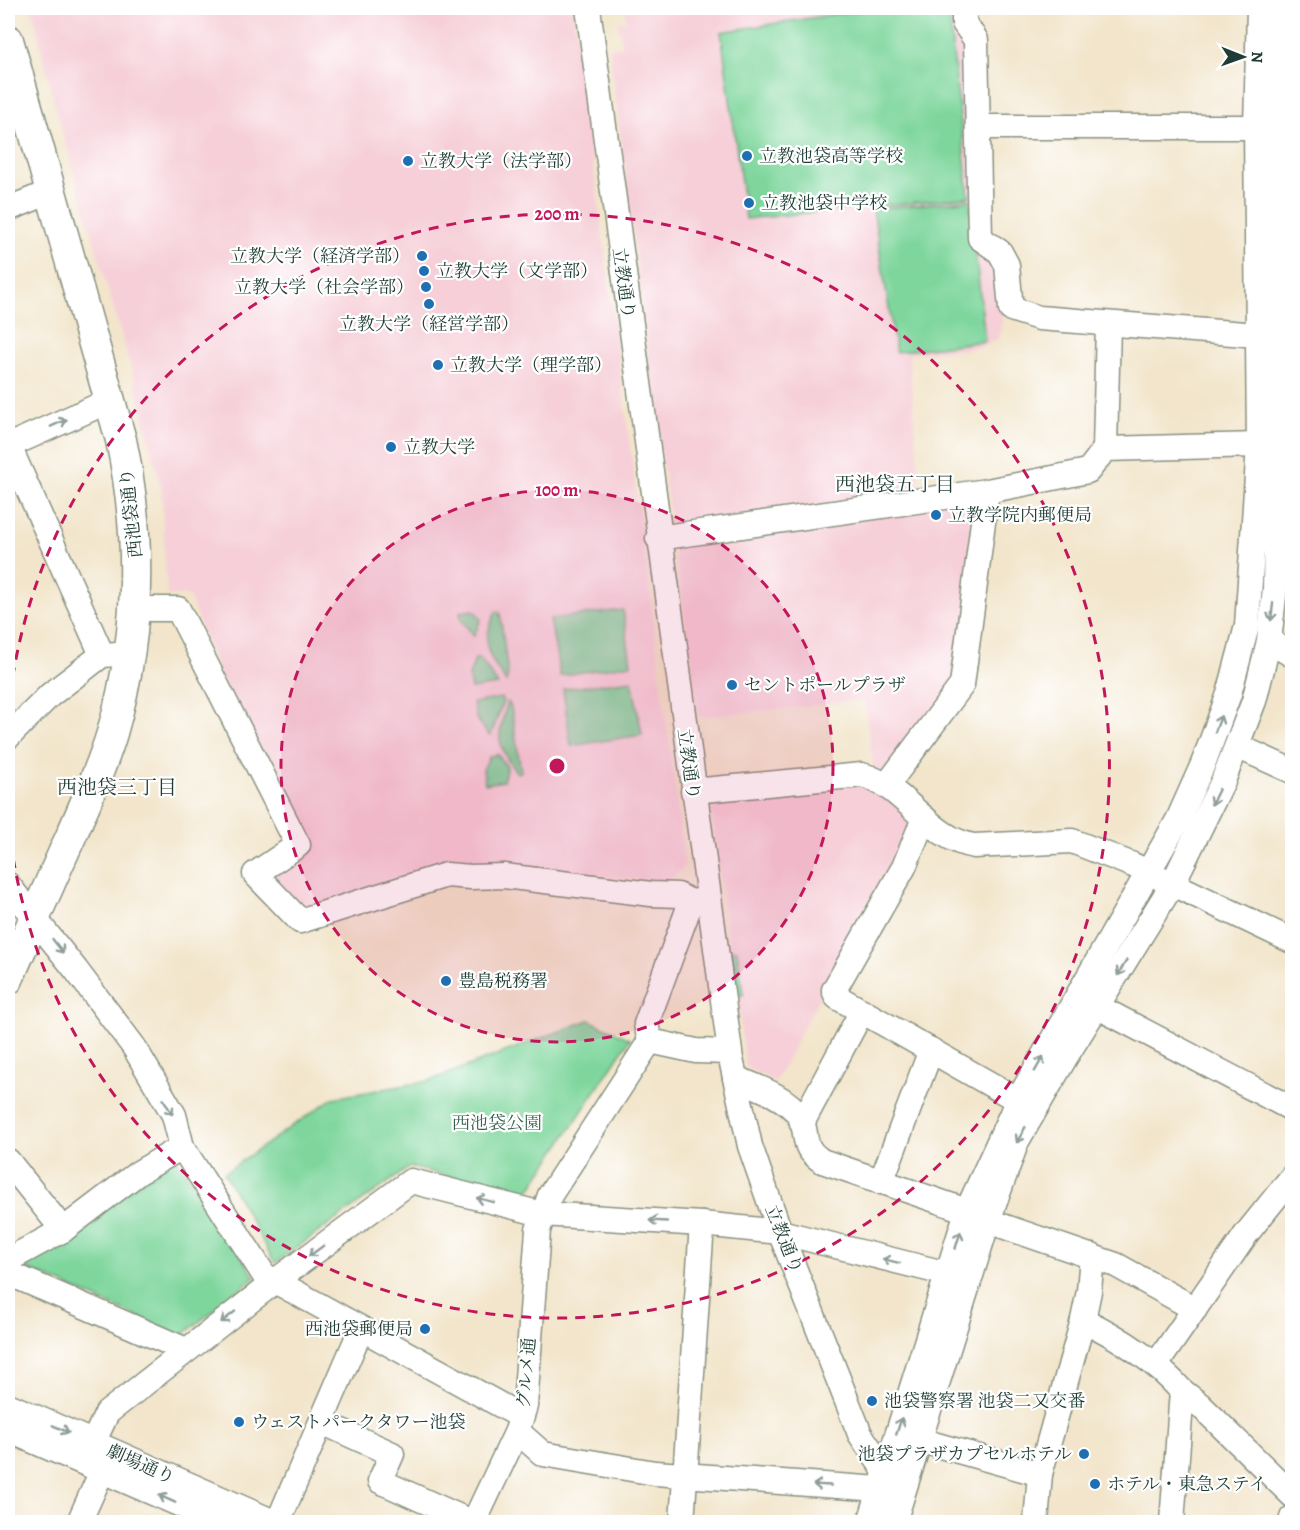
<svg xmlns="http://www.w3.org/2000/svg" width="1300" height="1530" font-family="Alegreya,'Noto Serif JP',serif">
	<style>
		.built { fill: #f6cfd8 }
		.green { fill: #7ed69c; stroke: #4e8a68; stroke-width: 1.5 }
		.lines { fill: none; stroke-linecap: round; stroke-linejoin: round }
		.minor-casing { stroke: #889180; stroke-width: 27 }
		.major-casing { stroke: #889180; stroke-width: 33 }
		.minor { stroke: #fff; stroke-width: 24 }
		.major { stroke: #fff; stroke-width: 30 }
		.oneway { stroke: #8f9e9a }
		.ring { fill: none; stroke: #c2185b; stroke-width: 3; stroke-dasharray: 10 8 }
		.poi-dot { fill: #1f6fb2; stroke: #fff; stroke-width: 2 }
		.labels { text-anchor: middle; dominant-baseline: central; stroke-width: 4.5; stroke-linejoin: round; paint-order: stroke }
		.poi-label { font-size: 18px; fill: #1f3d34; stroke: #fff; text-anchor: start }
		.street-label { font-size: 18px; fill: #1f3d34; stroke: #fff }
		.park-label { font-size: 18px; fill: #37634e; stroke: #fff }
		.neighbourhood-label { font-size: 20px; fill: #1f3d34; stroke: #fff }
		.centre { fill: #c2185b; stroke: #fff; stroke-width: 3 }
		.ring-label { font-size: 18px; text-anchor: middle; font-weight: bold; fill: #c2185b; stroke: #fff; stroke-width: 4.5; stroke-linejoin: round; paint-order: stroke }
	</style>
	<rect width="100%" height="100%" fill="#fff"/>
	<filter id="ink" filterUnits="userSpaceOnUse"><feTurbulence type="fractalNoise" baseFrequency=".0167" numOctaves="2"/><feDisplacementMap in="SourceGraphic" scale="12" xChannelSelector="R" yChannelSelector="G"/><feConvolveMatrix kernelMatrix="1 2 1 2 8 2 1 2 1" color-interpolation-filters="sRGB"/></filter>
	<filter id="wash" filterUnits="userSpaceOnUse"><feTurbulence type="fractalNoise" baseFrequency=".008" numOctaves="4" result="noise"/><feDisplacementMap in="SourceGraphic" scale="24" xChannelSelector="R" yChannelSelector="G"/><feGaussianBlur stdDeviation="1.35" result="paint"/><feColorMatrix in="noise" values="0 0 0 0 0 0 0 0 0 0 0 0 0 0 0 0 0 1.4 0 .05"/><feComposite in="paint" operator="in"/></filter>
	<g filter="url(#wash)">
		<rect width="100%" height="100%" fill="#f2e5cb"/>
		<g class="built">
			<path d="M32,8H212L213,10L221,8H573L685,866L667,882L443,864L297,912L268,876L304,852L231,705L189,596L167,595L161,488L135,382L54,103Z"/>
			<path d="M650,8H957L968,42L975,240L1003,266V320L998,339L979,348L909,354L920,494L671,528L609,48L622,46L618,22L626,21L625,11Z"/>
			<path d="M982,496L958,682L890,776L874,770L864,700L699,717L674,547Z"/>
			<path d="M866,783L914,815L775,1082L746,1067L709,797Z"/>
		</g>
		<g class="green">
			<path d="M875,8H948L969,197L746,219L721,32Z"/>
			<path d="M970,200L985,341L896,352L873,209Z"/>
			<path d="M474,610L481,619L474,636L461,620L460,612Z"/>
			<path d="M623,610L631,664L560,676L550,619Z"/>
			<path d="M496,611L500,613L508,675L506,682C486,650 480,647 496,611Z"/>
			<path d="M480,658L498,685L471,689L469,676L475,659Z"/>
			<path d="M632,680L642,735L571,746L563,689Z"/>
			<path d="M501,698L503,701L491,735H489L476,718L473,703Z"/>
			<path d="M508,702L511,707L521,772L517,773C495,744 497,736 508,702Z"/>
			<path d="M497,754L507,767L503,781L485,784L483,770L489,757Z"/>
			<path d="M731,950H737L743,995L737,996Z"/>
			<path d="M589,1020L630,1039L527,1194L410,1167L275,1263L224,1173L333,1098L429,1081Z"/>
			<path d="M175,1157L255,1277L184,1334H177L21,1266Z"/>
		</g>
	</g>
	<g filter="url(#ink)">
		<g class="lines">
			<g class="minor-casing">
				<g id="minor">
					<path d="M588,8L731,1059L750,1146L780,1232L860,1434L885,1471L893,1476"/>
					<path d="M964,8V23L976,40L980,238L1000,252L1007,265L1011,309L1039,318L1258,335"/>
					<path d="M979,127H1256"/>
					<path d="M8,209L50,192"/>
					<path d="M8,444L102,655"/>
					<path d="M8,446L111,400"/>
					<path d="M1105,449L1259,445"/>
					<path d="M658,538L987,491L1088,471L1105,449L1108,324"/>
					<path d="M136,609H178L298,845L255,874L300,921L446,875L471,877L504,876L651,894L678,895L691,902"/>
					<path d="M1269,641L1292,655"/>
					<path d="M8,737L50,695L102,655L118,654"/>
					<path d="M1248,751L1292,771"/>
					<path d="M887,785L962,685L987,491"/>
					<path d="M693,791L862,775C905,786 929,839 974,846L1072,841L1133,865L1292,941"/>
					<path d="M924,818L904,867L834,990L837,997L1018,1100"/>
					<path d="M8,885L76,970L134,1047L174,1115L182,1147L264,1275L522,1417"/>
					<path d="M1098,1007L1292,1109"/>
					<path d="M650,1041L696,1051L729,1052"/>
					<path d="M735,1078C755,1086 788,1097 800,1117C810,1136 799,1146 822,1161L967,1211"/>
					<path d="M802,1123L862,1011"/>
					<path d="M8,1161L63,1230"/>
					<path d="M881,1182L931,1050"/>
					<path d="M988,1221L1116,1265L1195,1309"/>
					<path d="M8,1260L63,1230L138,1173L182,1147"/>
					<path d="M8,1273L186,1350"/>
					<path d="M1083,1320C1119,1337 1155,1361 1182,1391L1172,1522"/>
					<path d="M1156,1365L1247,1233L1292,1177"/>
					<path d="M1182,1391L1200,1405L1292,1495"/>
					<path d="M8,1405L274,1522"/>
					<path d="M322,1422L392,1454L380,1481L471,1522"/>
					<path d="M8,1430L220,1522"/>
					<path d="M517,1431L543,1454L655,1473L880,1489L894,1485"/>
					<path d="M919,1440L1040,1474"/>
					<path d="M79,1522L102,1471L93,1443L107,1413L274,1282L411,1181L542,1214L702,1224L780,1232L948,1274"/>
					<path d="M278,1522L361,1329"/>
					<path d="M474,1522L517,1431L525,1406L538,1230L550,1195L650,1041L646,1024L691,902L707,900"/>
					<path d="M682,1522L702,1224"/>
					<path d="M870,1522L967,1211L1018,1100L1178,820L1203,764L1229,694L1247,626L1259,445L1256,127L1259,8"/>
					<path d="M894,1522L988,1221L1017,1141L1065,1058L1172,885L1223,781L1254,701L1269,641L1275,588L1280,335L1279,8"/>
					<path d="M1036,1522L1040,1474L1083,1320L1089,1291L1092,1256"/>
					<path d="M1291,1522L1292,1518"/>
				</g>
			</g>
			<g class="major-casing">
				<path id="major" d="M8,40L121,440C142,538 140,637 112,733C102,767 86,801 72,834C50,882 29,931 8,979"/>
			</g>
			<use href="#minor" class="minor"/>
			<use href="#major" class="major"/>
		</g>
		<defs><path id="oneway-shaft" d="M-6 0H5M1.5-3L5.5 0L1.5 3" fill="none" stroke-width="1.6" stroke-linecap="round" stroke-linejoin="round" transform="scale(1.5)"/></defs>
		<g class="oneway">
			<use href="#oneway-shaft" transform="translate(59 423) rotate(-24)"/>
			<use href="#oneway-shaft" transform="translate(1272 612) rotate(97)"/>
			<use href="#oneway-shaft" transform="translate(1218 724) rotate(-70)"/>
			<use href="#oneway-shaft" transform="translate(1215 797) rotate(116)"/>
			<use href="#oneway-shaft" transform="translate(58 946) rotate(52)"/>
			<use href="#oneway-shaft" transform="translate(1122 968) rotate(121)"/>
			<use href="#oneway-shaft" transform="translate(1039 1064) rotate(-60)"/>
			<use href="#oneway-shaft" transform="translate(168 1107) rotate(60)"/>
			<use href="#oneway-shaft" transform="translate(1021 1135) rotate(119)"/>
			<use href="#oneway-shaft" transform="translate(485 1200) rotate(-166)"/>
			<use href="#oneway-shaft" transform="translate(658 1221) rotate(-177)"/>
			<use href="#oneway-shaft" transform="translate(958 1240) rotate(-73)"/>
			<use href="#oneway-shaft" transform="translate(316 1251) rotate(144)"/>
			<use href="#oneway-shaft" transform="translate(891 1261) rotate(-166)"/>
			<use href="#oneway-shaft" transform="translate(228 1317) rotate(142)"/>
			<use href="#oneway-shaft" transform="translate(899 1426) rotate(-72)"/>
			<use href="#oneway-shaft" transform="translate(61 1429) rotate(24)"/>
			<use href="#oneway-shaft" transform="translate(822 1485) rotate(-177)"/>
			<use href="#oneway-shaft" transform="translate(167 1499) rotate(-156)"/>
		</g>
	</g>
	<circle cx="557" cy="766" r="276" fill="#c2185b" fill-opacity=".12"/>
	<g class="ring">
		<circle cx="557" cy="766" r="276"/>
		<path d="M8 713A552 552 0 1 1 8 819"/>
	</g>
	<g class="poi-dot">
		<circle cx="747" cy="156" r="6"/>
		<circle cx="408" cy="161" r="6"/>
		<circle cx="749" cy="203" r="6"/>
		<circle cx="422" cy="256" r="6"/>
		<circle cx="424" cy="271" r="6"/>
		<circle cx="426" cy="287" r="6"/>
		<circle cx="429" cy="304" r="6"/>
		<circle cx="438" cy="365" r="6"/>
		<circle cx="391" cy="447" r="6"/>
		<circle cx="936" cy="515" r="6"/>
		<circle cx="732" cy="685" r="6"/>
		<circle cx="446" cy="981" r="6"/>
		<circle cx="425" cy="1329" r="6"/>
		<circle cx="872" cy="1401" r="6"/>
		<circle cx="239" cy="1422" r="6"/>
		<circle cx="1084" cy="1454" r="6"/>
		<circle cx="1095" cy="1484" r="6"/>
	</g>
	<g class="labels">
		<g class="poi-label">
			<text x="759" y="156">立教池袋高等学校</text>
			<text x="420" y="161">立教大学（法学部）</text>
			<text x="761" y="203">立教池袋中学校</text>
			<text x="410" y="256" text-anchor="end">立教大学（経済学部）</text>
			<text x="436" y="271">立教大学（文学部）</text>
			<text x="414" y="287" text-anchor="end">立教大学（社会学部）</text>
			<text x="429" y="324" text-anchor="middle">立教大学（経営学部）</text>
			<text x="450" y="365">立教大学（理学部）</text>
			<text x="403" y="447">立教大学</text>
			<text x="948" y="515">立教学院内郵便局</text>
			<text x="744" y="685">セントポールプラザ</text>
			<text x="458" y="981">豊島税務署</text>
			<text x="413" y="1329" text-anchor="end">西池袋郵便局</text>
			<text x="884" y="1401">池袋警察署 池袋二又交番</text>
			<text x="251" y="1422">ウェストパークタワー池袋</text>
			<text x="1072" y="1454" text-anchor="end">池袋プラザカプセルホテル</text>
			<text x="1107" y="1484">ホテル・東急ステイ</text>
		</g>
		<g class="street-label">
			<text transform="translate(624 283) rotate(82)">立教通り</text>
			<text transform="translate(131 513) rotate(-96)">西池袋通り</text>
			<text transform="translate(689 764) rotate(82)">立教通り</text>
			<text transform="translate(784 1239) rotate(68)">立教通り</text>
			<text transform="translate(526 1373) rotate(-85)">グルメ通</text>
			<text transform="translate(141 1464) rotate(24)">劇場通り</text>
		</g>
		<g class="park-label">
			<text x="497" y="1123">西池袋公園</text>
		</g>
		<g class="neighbourhood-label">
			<text x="895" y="484">西池袋五丁目</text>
			<text x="117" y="787">西池袋三丁目</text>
		</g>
	</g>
	<circle cx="557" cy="766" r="9" class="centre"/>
	<g class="ring-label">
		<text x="557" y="220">200 m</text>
		<text x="557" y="496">100 m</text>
	</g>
	<rect width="1300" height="1530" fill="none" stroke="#fff" stroke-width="30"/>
	<g transform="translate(1243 57) rotate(91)" stroke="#ffffff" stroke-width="4.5" paint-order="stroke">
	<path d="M0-4.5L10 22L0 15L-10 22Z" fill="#1f3d34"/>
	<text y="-9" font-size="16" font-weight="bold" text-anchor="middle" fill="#1f3d34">N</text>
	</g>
</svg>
